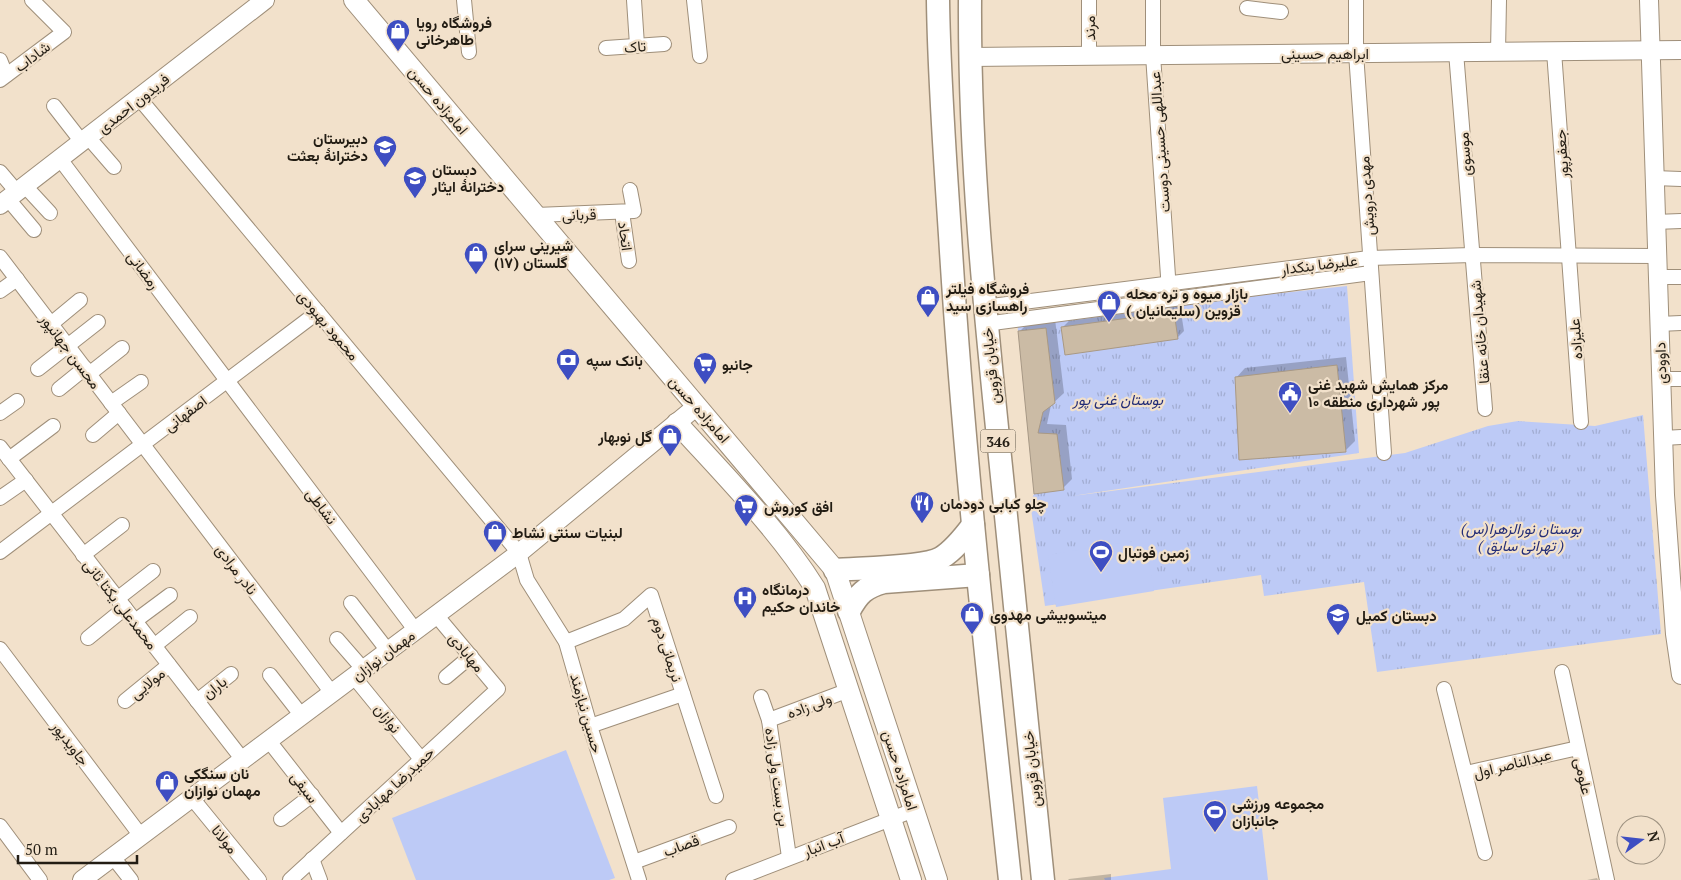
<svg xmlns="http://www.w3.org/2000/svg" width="1681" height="880" font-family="'PT Serif',Vazirmatn,serif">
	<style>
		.park { fill: url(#park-tufts) }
		.pitch { fill: #bdcaf6 }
		.shadow { fill: #0003 }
		.building { fill: #cbbba5; stroke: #a99984 }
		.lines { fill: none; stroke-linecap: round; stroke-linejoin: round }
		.minor-casing { stroke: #9f8f7a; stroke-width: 16 }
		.tertiary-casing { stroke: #9f8f7a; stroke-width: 20 }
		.secondary-casing { stroke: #9f8f7a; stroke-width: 22 }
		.primary-casing { stroke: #9f8f7a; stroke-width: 25 }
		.minor { stroke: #fff; stroke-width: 14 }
		.tertiary { stroke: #fff; stroke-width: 18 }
		.secondary { stroke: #fff; stroke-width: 20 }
		.primary { stroke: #fff; stroke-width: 22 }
		.labels { text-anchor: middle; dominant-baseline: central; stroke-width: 4.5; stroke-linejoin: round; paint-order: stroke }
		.shield { fill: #f2e1cb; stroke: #61584b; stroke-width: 1 }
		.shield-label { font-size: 14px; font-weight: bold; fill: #231d14 }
		.poi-label { font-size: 15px; font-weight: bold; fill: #231d14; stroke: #f2e1cb; text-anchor: start }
		.street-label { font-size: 15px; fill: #231d14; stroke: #f2e1cb }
		.park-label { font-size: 15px; font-style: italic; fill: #232d77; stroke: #f2e1cb }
	</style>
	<defs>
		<pattern id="park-tufts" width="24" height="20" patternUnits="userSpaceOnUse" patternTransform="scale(1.25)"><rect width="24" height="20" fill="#bdcaf6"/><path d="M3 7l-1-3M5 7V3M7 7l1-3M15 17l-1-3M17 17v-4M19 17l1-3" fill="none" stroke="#a2add2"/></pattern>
	</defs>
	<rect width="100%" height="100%" fill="#f2e1cb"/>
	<path class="park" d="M1347,286L1359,453L1072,496L1405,453L1488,426L1518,421L1595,426L1643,415L1661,634L1377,672L1364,582L1264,596L1261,575L1045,606L1030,502L1034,494L1017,321Z"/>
	<g class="pitch">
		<path d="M1145,539L1154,591L1056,607L1048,555Z"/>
		<path d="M566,750L615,878L609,880H416L392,818Z"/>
		<path d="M1257,786L1268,880H1105L1104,878L1171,869L1163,798Z"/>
	</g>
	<g class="shadow">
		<path d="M1180,306L1184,331L1177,338L1062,328L1069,321Z"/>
		<path d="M1055,319L1064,393L1051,405L1047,424L1066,425L1072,479L1063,488L1035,492L1019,332L1028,323Z"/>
		<path d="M1346,357L1355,441L1346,450L1240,459L1236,378L1245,368Z"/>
		<path d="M1111,874V880H1068L1069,879Z"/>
		<path d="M1597,878L1598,880H1587Z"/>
	</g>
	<g class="building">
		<path d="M1174,312L1178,339L1065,355L1061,327Z"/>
		<path d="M1046,328L1055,403L1043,412L1038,433L1057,434L1064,490L1034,494L1018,331Z"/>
		<path d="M1337,365L1346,452L1239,460L1235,377Z"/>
	</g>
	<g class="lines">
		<g class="minor-casing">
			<g id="minor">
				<path d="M464,0L469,52"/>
				<path d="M634,0L637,45"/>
				<path d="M694,0L700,56"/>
				<path d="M1089,0V56"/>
				<path d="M1153,0V55L1169,291"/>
				<path d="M1356,0V53L1384,453"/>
				<path d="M1247,8L1281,12"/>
				<path d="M606,48L664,44"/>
				<path d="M1554,51L1581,422"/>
				<path d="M1456,52L1485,409"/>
				<path d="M1498,52L1499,0"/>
				<path d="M0,60L6,75"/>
				<path d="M0,80L64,32L32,0"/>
				<path d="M139,98L519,553L527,580L566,642L590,726L639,880"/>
				<path d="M54,106L82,142"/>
				<path d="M88,137L114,167"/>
				<path d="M60,159L416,631"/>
				<path d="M0,172L17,192"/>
				<path d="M1654,178L1681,179"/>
				<path d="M25,186L50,213"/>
				<path d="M8,199L34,230"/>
				<path d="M622,212L629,261"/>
				<path d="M536,215L634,211L630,190"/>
				<path d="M1655,222L1681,221"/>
				<path d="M0,257L332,693"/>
				<path d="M1657,277H1681"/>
				<path d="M0,291L17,279"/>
				<path d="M984,307L1369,258L1472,255L1656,256"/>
				<path d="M51,324L80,300"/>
				<path d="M985,324L1371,273"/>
				<path d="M1659,324L1681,323"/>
				<path d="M38,369L98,322"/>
				<path d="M89,374L122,348"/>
				<path d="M1661,379H1681"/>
				<path d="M59,389L85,368"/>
				<path d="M111,403L141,382"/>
				<path d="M0,413L17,401"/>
				<path d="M93,435L119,413"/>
				<path d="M1663,438L1681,437"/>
				<path d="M0,447L243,760"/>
				<path d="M9,459L53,426"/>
				<path d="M0,498L26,480"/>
				<path d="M0,552L318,312"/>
				<path d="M83,555L122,525"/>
				<path d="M117,599L153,571"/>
				<path d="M351,603L388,651"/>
				<path d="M135,621L170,595"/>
				<path d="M88,638L125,608"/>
				<path d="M337,639L364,670"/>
				<path d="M566,642L624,619L651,595L716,796"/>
				<path d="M154,646L190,617"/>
				<path d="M0,649L141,836"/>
				<path d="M1562,672L1607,880"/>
				<path d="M270,675L302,716"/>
				<path d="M354,677L421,759"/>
				<path d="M446,677L471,656"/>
				<path d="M1444,689L1485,853"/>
				<path d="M761,697L769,720L789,857"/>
				<path d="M125,701L169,665"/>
				<path d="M197,701L231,674"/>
				<path d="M769,720L849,690"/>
				<path d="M590,726L683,694"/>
				<path d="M269,741L341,833"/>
				<path d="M1466,773L1578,748"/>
				<path d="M192,798L259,880"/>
				<path d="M281,819L312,795"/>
				<path d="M0,826L40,880"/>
				<path d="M113,857L131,880"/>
				<path d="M312,859L320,880"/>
				<path d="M634,862L729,827"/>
				<path d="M290,880L498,689L436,615"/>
				<path d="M733,880L914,810"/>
			</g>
		</g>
		<g class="tertiary-casing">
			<g id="tertiary">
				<path d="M1649,0L1665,495L1675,634L1681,675"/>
				<path d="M970,57L1681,50"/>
				<path d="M0,205L265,0"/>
				<path d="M82,880L519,553L697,406"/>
			</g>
		</g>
		<g class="secondary-casing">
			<g id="secondary">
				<path d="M354,0L835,570L937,880"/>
				<path d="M677,423C724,475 778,529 815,588L911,880"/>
			</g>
		</g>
		<g class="primary-casing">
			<g id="primary">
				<path d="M938,0C939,78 945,157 950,235C963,450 987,665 1010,880"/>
				<path d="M970,0C969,168 987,330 1004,496C1017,624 1029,752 1043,880"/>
				<path d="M835,570C858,568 924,568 941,558C954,550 964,537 973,525"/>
				<path d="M849,611C858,594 865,587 884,582L978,575"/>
			</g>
		</g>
		<use href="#minor" class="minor"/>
		<use href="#tertiary" class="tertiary"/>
		<use href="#secondary" class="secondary"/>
		<use href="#primary" class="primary"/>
	</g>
	<defs>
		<g id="shop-pin" transform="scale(1.25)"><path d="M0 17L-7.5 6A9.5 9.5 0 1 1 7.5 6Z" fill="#3e4ec2" stroke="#f2e1cb"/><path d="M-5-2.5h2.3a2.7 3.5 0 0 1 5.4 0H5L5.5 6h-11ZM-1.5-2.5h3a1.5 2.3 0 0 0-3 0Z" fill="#fff"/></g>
		<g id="school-pin" transform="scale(1.25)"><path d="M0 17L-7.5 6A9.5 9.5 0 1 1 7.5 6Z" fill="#3e4ec2" stroke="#f2e1cb"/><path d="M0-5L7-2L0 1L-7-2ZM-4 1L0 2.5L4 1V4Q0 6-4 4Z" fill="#fff"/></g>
		<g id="bank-pin" transform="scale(1.25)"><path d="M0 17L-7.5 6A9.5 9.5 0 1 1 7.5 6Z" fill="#3e4ec2" stroke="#f2e1cb"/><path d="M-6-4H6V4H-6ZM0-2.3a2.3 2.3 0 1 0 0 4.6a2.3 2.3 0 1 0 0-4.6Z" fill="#fff"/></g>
		<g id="supermarket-pin" transform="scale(1.25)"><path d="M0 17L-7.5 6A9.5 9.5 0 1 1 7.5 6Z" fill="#3e4ec2" stroke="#f2e1cb"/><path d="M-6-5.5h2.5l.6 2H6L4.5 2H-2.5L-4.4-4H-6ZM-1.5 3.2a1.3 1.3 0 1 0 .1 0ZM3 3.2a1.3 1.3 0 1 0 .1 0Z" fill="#fff"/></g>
		<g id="civic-pin" transform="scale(1.25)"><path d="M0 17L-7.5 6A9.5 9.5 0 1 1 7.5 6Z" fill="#3e4ec2" stroke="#f2e1cb"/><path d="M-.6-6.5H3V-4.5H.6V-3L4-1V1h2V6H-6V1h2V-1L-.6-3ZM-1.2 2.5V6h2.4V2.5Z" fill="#fff"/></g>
		<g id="restaurant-pin" transform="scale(1.25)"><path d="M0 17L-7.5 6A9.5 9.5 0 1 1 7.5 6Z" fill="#3e4ec2" stroke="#f2e1cb"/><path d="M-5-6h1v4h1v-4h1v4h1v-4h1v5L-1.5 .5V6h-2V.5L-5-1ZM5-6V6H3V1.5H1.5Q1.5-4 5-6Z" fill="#fff"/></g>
		<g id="stadium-pin" transform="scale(1.25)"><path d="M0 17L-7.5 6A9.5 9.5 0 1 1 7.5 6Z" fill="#3e4ec2" stroke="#f2e1cb"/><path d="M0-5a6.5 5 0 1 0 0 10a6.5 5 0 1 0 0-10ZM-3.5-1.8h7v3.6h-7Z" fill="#fff"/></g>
		<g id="hospital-pin" transform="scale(1.25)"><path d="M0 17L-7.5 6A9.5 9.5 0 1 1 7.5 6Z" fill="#3e4ec2" stroke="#f2e1cb"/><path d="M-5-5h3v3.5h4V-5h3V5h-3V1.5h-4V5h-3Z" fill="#fff"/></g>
	</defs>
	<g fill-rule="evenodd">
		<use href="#shop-pin" x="398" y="31"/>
		<use href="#school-pin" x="385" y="147"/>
		<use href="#school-pin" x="415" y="178"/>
		<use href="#shop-pin" x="476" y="254"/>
		<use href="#shop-pin" x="928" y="297"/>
		<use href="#shop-pin" x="1109" y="302"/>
		<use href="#bank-pin" x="568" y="360"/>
		<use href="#supermarket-pin" x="705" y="364"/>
		<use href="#civic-pin" x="1290" y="393"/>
		<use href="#shop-pin" x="670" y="436"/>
		<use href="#restaurant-pin" x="922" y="503"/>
		<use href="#supermarket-pin" x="746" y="506"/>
		<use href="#shop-pin" x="495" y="532"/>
		<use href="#stadium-pin" x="1101" y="552"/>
		<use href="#hospital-pin" x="745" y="598"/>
		<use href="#shop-pin" x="972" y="614"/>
		<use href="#school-pin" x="1338" y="615"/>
		<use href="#shop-pin" x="167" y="782"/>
		<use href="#stadium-pin" x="1215" y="812"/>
	</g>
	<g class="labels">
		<rect class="shield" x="980.5" y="429.5" width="35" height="23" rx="4"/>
		<g class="shield-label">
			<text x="998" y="441">346</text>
		</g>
		<g class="poi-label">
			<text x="416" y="22">فروشگاه رویا<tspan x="416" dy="17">طاهرخانی</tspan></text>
			<text x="368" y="138" text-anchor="end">دبیرستان<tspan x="368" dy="17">دخترانهٔ بعثت</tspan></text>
			<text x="432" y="169">دبستان<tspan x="432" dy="17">دخترانهٔ ایثار</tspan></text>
			<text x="494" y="245">شیرینی سرای<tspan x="494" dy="17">گلستان (۱۷)</tspan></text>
			<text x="946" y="288">فروشگاه فیلتر<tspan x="946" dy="17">راهسازی سید</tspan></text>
			<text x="1126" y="293">بازار میوه و تره محله<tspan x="1126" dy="17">قزوین (سلیمانیان )</tspan></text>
			<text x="586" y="360">بانک سپه</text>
			<text x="722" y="364">جانبو</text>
			<text x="1308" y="384">مرکز همایش شهید غنی<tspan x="1308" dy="17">پور شهرداری منطقه ۱۰</tspan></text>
			<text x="652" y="436" text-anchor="end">گل نوبهار</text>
			<text x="940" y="503">چلو کبابی دودمان</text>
			<text x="764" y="506">افق کوروش</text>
			<text x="512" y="532">لبنیات سنتی نشاط</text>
			<text x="1118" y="552">زمین فوتبال</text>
			<text x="762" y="589">درمانگاه<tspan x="762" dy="17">خاندان حکیم</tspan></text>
			<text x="990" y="614">میتسوبیشی مهدوی</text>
			<text x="1356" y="615">دبستان کمیل</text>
			<text x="184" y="773">نان سنگکی<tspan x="184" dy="17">مهمان‌ نوازان</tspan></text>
			<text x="1232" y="803">مجموعه ورزشی<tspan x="1232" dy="17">جانبازان</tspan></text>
		</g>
		<g class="street-label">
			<text transform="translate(1089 28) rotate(-91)">مرند</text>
			<text transform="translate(635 46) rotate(-5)">تاک</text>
			<text x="1325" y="53">ابراهیم حسینی</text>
			<text transform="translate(32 56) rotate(-37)">شاداب</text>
			<text transform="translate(439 100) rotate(50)">امامزاده حسن</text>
			<text transform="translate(133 103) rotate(-38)">فریدون احمدی</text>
			<text transform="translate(1159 142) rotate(-94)">عبداللهی حسینی دوست</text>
			<text transform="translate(1464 154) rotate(-94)">موسوی</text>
			<text transform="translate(1561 154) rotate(-94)">جعفرپور</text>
			<text transform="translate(1366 196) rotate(-94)">مهدی درویش</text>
			<text transform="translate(579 214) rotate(-2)">قربانی</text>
			<text transform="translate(626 236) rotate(82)">اتحاد</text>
			<text transform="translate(1319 264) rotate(-7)">علیرضا بنکدار</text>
			<text transform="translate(144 270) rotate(53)">رمضانی</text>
			<text transform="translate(329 325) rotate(50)">محمود بهبودی</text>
			<text transform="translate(1479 332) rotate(-95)">شهیدان خانه‌ عنقا</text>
			<text transform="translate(1575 339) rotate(-94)">علیزاده</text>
			<text transform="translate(71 351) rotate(53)">محسن جهانپور</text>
			<text transform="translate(1660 363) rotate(-92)">داوودی</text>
			<text transform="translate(990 366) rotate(-96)">خیابان قزوین</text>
			<text transform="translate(700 409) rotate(49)">امامزاده حسن</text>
			<text transform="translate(185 413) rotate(-37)">اصفهانی</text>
			<text transform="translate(322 506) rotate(53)">نشاطی</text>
			<text transform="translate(237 569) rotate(53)">نادر مرادی</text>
			<text transform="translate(121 604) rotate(52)">محمدعلی یکتا ثانی</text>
			<text transform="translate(668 649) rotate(72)">نریمانی دوم</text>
			<text transform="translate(467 652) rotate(50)">مهابادی</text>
			<text transform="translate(383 655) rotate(-37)">مهمان نوازان</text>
			<text transform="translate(147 683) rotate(-39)">مولایی</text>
			<text transform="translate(214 687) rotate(-39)">باران</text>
			<text transform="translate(809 705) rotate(-21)">ولی زاده</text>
			<text transform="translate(587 713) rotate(74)">حسین نیازمند</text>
			<text transform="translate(388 718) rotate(51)">نوازان</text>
			<text transform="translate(71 743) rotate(53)">جاویدپور</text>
			<text transform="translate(1512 763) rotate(-14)">عبدالناصر اول</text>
			<text transform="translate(1031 769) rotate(-96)">خیابان قزوین</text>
			<text transform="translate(901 770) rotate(72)">امامزاده حسن</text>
			<text transform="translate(1584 776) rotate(78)">علومی</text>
			<text transform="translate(778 777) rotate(82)">بن بست ولی زاده</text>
			<text transform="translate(394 784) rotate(-43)">حمیدرضا مهابادی</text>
			<text transform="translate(305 787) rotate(52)">سیفی</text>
			<text transform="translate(225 839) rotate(51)">مولانا</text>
			<text transform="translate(823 844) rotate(-21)">آب انبار</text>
			<text transform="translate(681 845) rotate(-20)">قصاب</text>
		</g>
		<g class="park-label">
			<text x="1118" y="399">بوستان غنی پور</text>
			<text x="1521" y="528">بوستان نورالزهرا(س)<tspan x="1521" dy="17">( تهرانی سابق )</tspan></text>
		</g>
	</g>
	<g transform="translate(1641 840) rotate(75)"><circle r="24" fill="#f2e1cb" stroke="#9f9382"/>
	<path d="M0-4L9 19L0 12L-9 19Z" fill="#3e4ec2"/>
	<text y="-8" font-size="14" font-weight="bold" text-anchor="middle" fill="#231d14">N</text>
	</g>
	<path d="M18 855v8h119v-8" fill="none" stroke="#231d14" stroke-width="2.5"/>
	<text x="25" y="855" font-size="15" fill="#231d14" stroke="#f2e1cb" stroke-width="4" paint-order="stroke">50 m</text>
</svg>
